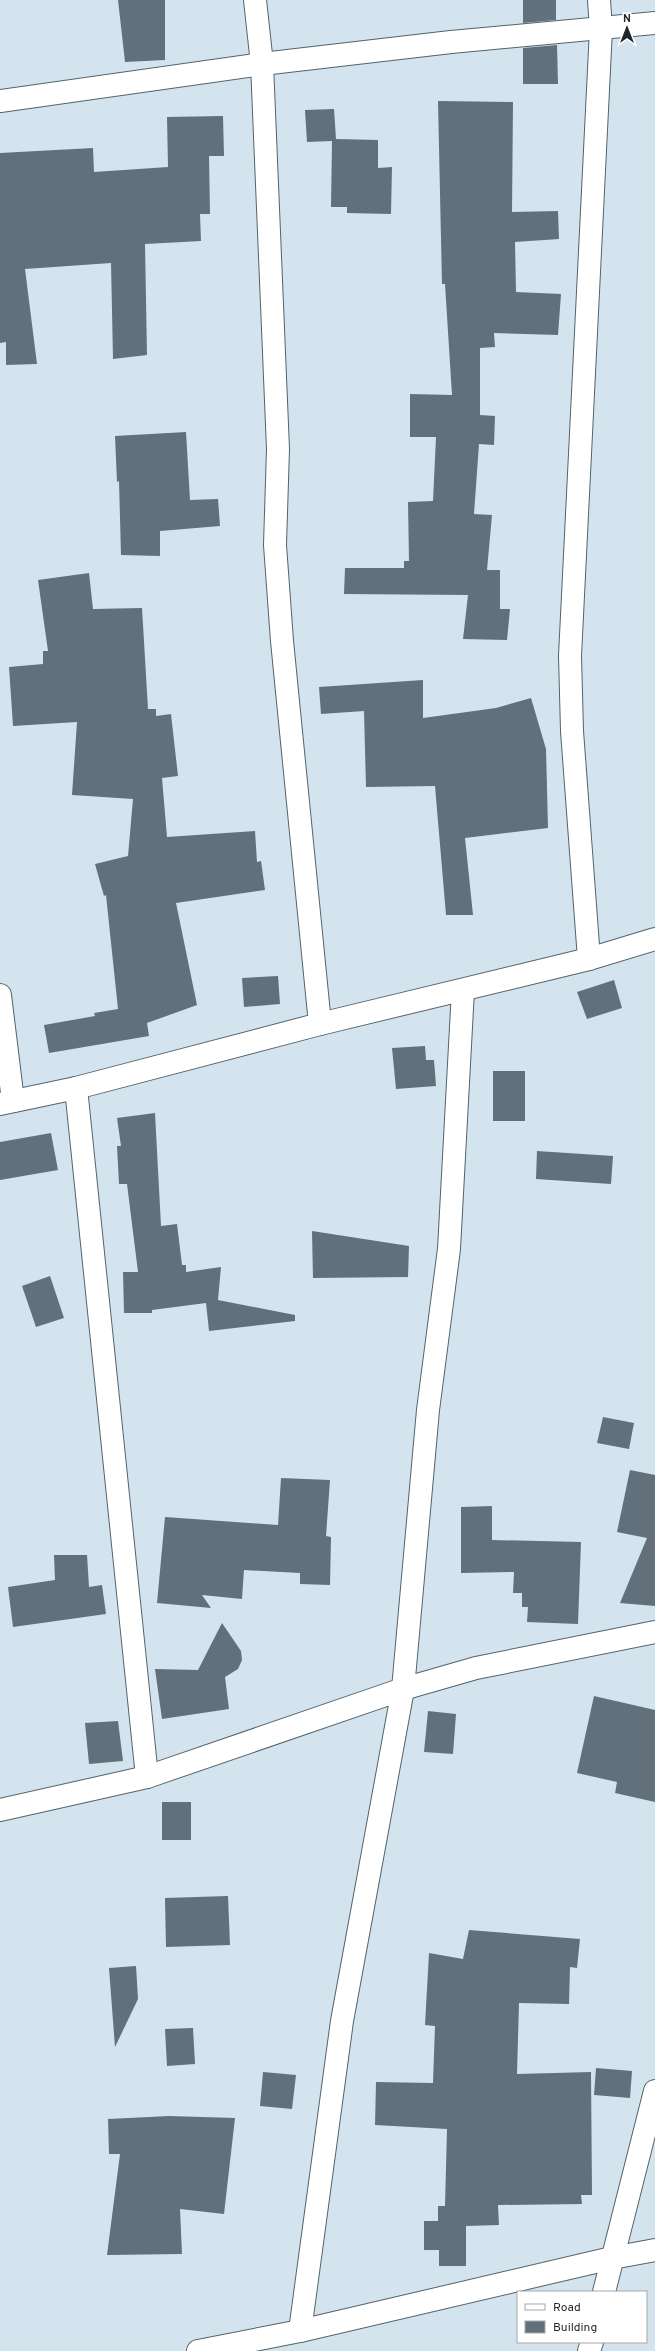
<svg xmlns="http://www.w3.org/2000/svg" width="655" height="2351" font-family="Overpass,sans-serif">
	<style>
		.building { fill: #61707a }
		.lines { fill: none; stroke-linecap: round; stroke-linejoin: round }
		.minor-casing { stroke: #54626c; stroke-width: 24 }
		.minor { stroke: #fff; stroke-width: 22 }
	</style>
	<rect width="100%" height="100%" fill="#d4e4ef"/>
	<g class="building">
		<path d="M118,0H165V60L125,62Z"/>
		<path d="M523,0H556V20L523,23Z"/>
		<path d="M557,45L558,84H523V48Z"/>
		<path d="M438,101L513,102L512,212L558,211L559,239L515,242L516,292L561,294L558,335L494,333L495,347L480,348V415L495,416L494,445L479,444L474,514L492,515L487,570H500V609H510L507,640L463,639L468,595L344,594L345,568H404V561H409L408,502L433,501L436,437H410V394L452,395L445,284H442Z"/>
		<path d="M334,109L336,139L378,140V168L392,167L391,214L347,213V207H331L332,141L307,142L305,110Z"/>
		<path d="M223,116L224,156H209L210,214H200L201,241L145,244L147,355L113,359L111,263L25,269L37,364L6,365V342L0,343V153L93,148L94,172L168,167L167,117Z"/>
		<path d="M186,432L190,500L218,499L220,526L160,531V556L121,555L119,481L117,482L115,436Z"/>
		<path d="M89,573L93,609L142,608L148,709H156V716L171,714L178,776L162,778L167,837L255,831L257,862L261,861L265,890L176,903L197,1005L147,1023L149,1036L49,1053L44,1025L95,1016L94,1013L118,1009L106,895L104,896L95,864L128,856L133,799L72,795L77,722L13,726L9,667L43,664V651H48L38,580Z"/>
		<path d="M423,680V718L496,708L531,698L546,749L548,828L465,838L473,915H446L435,786L366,787L364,711L321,714L319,687Z"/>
		<path d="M278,976L280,1004L244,1007L242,978Z"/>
		<path d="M614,980L622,1008L587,1019L577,992Z"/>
		<path d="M425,1046L426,1060H434L436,1086L396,1089L392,1048Z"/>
		<rect x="493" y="1071" width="32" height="50"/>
		<path d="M155,1113L161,1226L177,1224L182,1265H186V1272L221,1267L218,1300L295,1315V1321L209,1331L206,1303L152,1310V1313H124L123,1272H138L127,1184H119L117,1146H121L117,1118Z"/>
		<path d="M51,1133L58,1170L0,1180V1142Z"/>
		<path d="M537,1151L613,1156L611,1184L536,1179Z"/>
		<path d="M312,1231L409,1246L408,1277L313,1278Z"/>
		<path d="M50,1276L64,1318L36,1327L22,1286Z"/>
		<path d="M603,1417L634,1423L629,1449L597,1443Z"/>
		<path d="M630,1470L655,1475V1606L620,1603L647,1538L617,1532Z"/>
		<path d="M281,1478L330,1480L326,1536L331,1537L330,1585L300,1584V1573L244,1570L242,1599L202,1595L211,1608L157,1603L165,1517L278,1525Z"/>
		<path d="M492,1506V1540L581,1542L578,1624L527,1622L528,1607H522V1593H513L514,1572L461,1573V1507Z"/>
		<path d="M54,1555H87L89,1587L102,1585L106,1614L13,1627L8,1587L55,1580Z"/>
		<path d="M222,1623L241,1651L242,1660L238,1669L225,1677L229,1709L162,1719L155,1669L198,1670Z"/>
		<path d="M594,1696L655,1710V1802L615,1793L617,1782L577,1773Z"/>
		<path d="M428,1711L456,1714L453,1754L424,1752Z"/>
		<path d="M118,1721L123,1761L89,1764L85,1723Z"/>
		<rect x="162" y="1802" width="29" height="38"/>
		<path d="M228,1896L230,1945L166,1947L165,1898Z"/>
		<path d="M469,1930L580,1939L577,1968L570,1967L569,2004L519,2003L517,2074L591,2072L592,2195H581L582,2204L498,2205L499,2225L466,2226V2266H439V2250H424V2221H438V2206H445L447,2129L375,2125L376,2082L433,2083L435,2026L425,2025L429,1953L463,1959Z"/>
		<path d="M136,1966L138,1999L115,2047L109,1968Z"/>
		<path d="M193,2028L195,2064L167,2066L165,2029Z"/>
		<path d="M596,2068L632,2071L630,2098L594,2095Z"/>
		<path d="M263,2072L296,2075L292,2109L260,2106Z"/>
		<path d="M169,2116L235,2118L224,2214L180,2209L182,2254L107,2255L120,2154H109L108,2119Z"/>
	</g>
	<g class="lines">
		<g class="minor-casing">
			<g id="minor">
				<path d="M255,0L262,64L278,449L275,545L282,641L320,1024"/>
				<path d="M0,101L262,64L451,42L655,23"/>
				<path d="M589,959L572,731L570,656L601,29L599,0"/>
				<path d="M463,990L449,1249L428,1410L403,1689L342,2021L300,2331L612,2258L655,2250"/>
				<path d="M0,995L13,1101"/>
				<path d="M76,1088L147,1777"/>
				<path d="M0,1104L76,1088L320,1024L589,959L655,939"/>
				<path d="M0,1810L147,1777L403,1689L476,1668L655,1632"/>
				<path d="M604,2292L655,2091"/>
				<path d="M198,2351L300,2331"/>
				<path d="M589,2351L592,2342"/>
			</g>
		</g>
		<use href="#minor" class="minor"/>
	</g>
	<rect x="517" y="2291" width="130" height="52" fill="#ffffff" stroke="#a5a8a9"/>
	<rect x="525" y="2304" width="20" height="6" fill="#ffffff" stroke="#a5a8a9"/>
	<text x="553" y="2311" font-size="12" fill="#1f2529">Road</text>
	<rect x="525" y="2321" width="20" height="12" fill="#61707a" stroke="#a5a8a9"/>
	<text x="553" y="2331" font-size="12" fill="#1f2529">Building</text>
	<g transform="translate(627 28)" stroke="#ffffff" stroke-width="3" paint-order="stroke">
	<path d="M0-3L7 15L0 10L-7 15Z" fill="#1f2529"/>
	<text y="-6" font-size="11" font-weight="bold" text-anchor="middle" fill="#1f2529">N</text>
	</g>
</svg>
